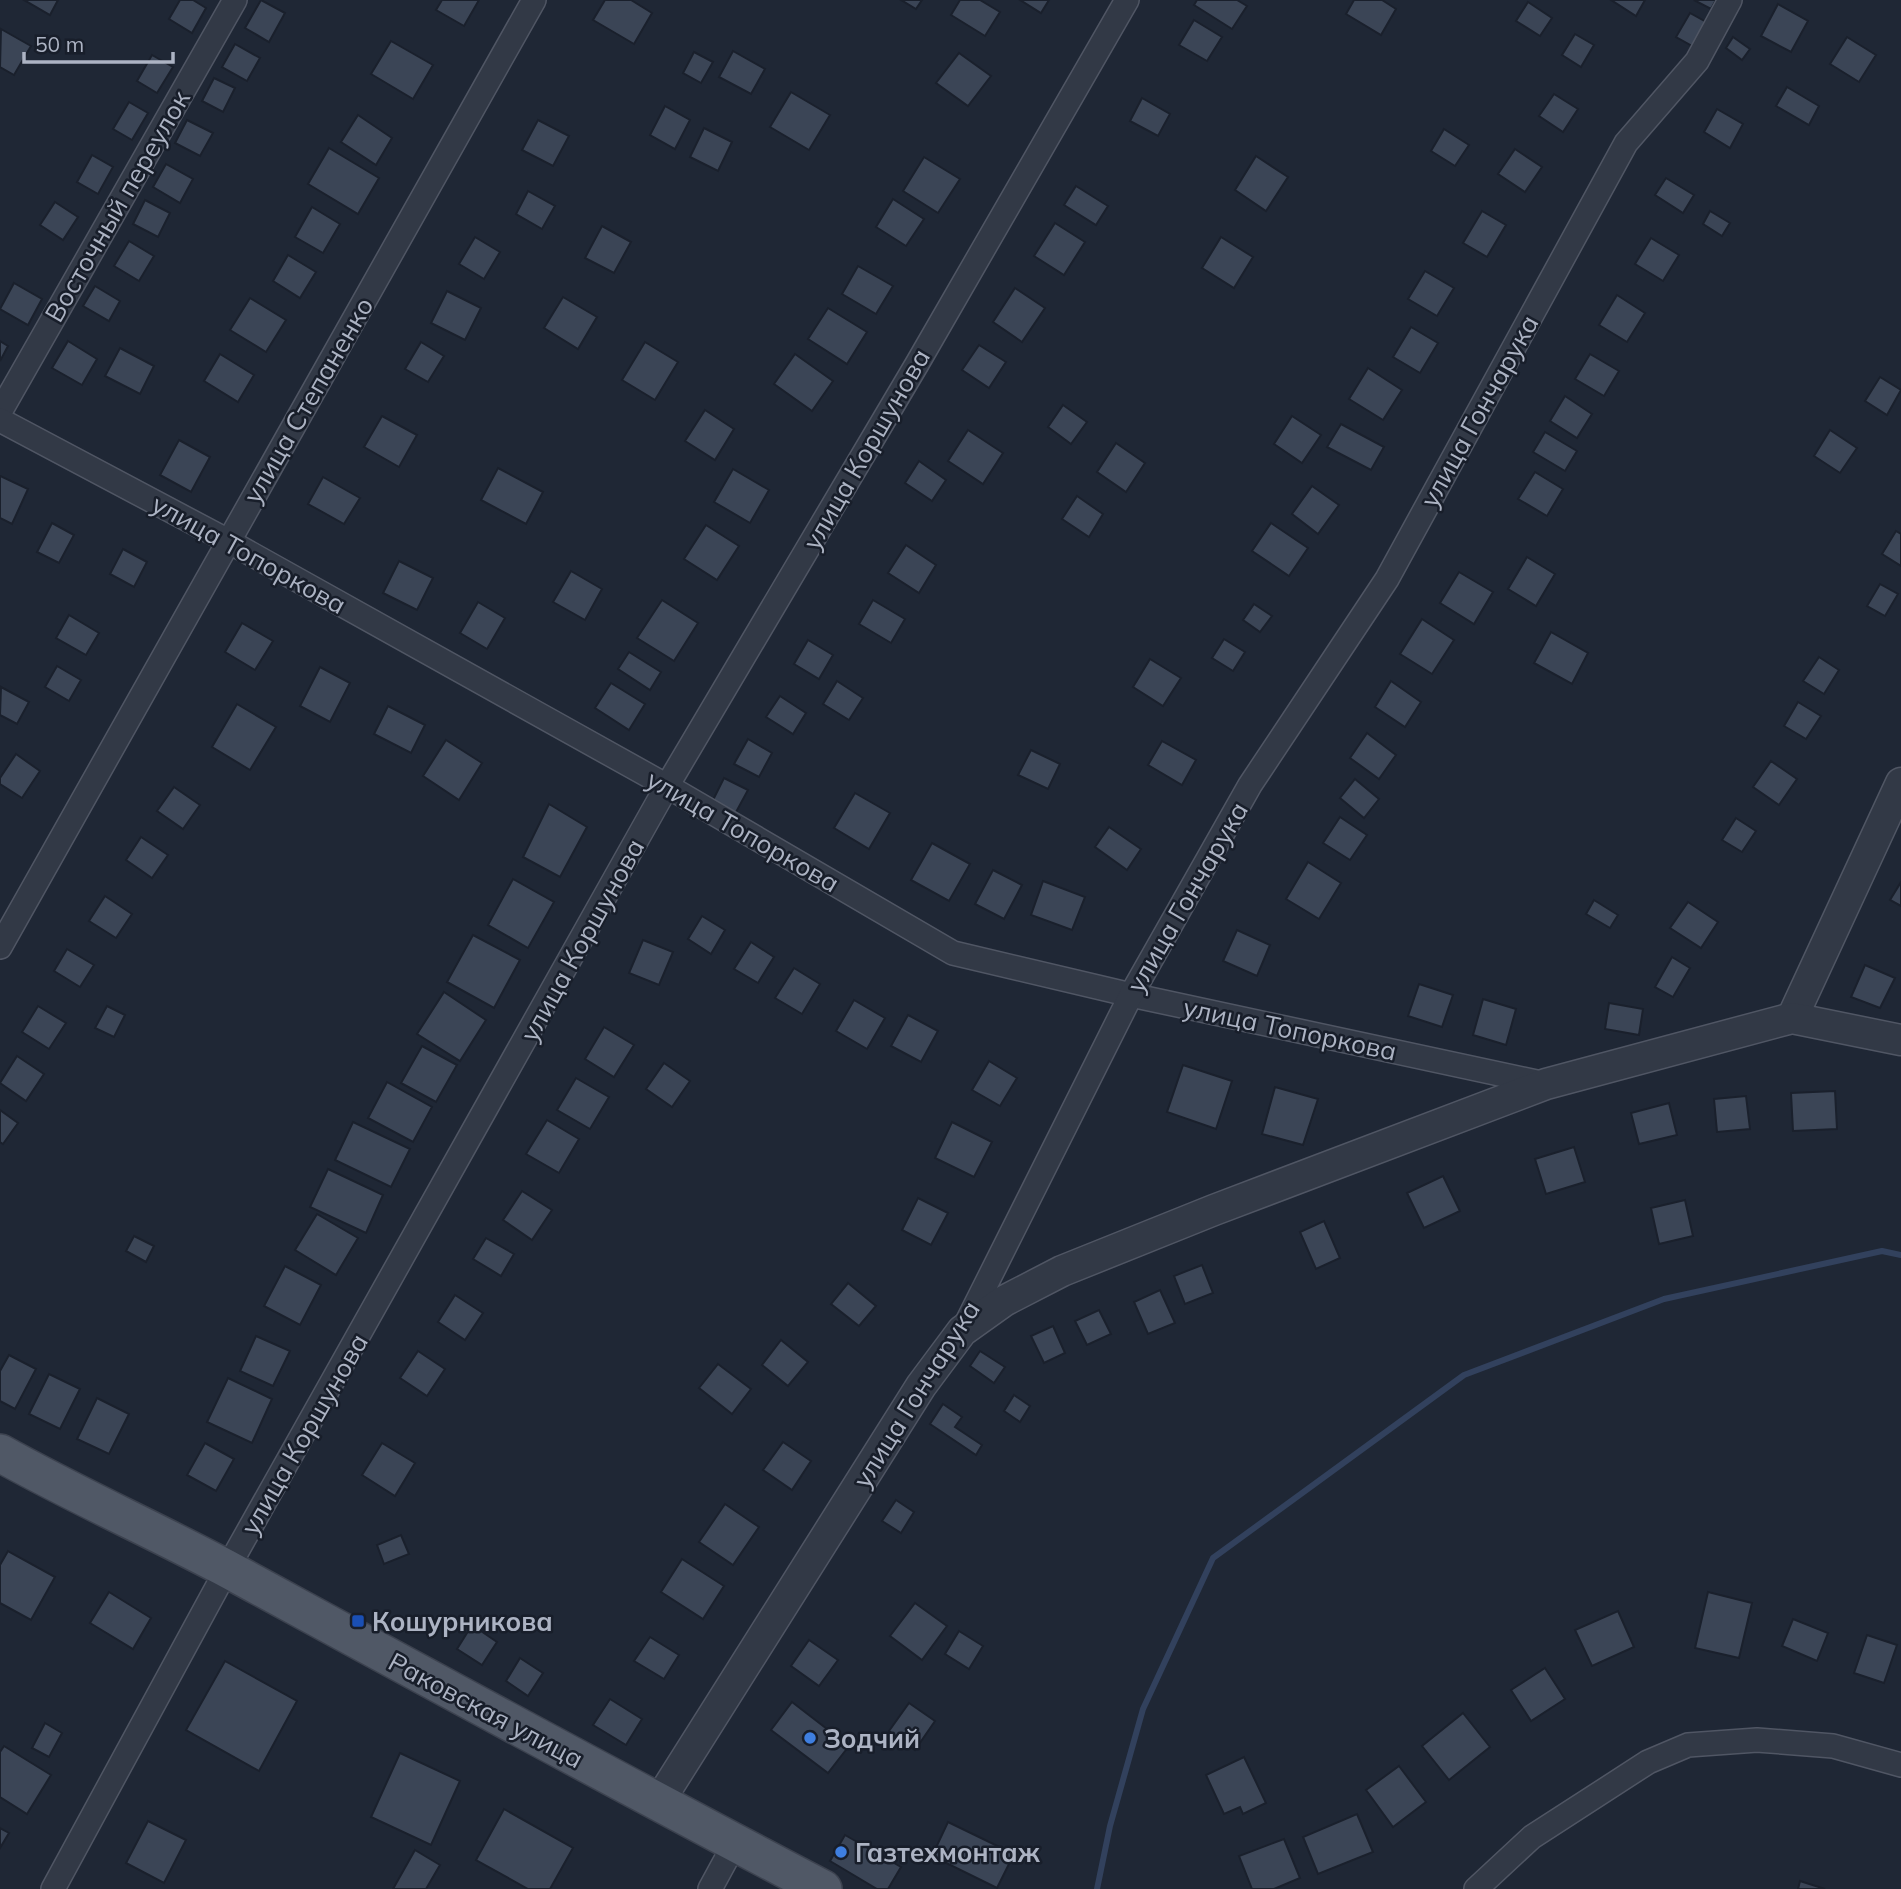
<svg xmlns="http://www.w3.org/2000/svg" width="1901" height="1889" font-family="Mulish,sans-serif">
	<style>
		.lines { fill: none; stroke-linecap: round; stroke-linejoin: round }
		.stream { stroke: #32415d; stroke-width: 6 }
		.building { fill: #3b4556; stroke: #1a202c; stroke-width: 2 }
		.minor-casing { stroke: #505664; stroke-width: 26 }
		.tertiary-casing { stroke: #505664; stroke-width: 33 }
		.primary-casing { stroke: #3c424f; stroke-width: 40 }
		.minor { stroke: #323946; stroke-width: 23 }
		.tertiary { stroke: #323946; stroke-width: 30 }
		.primary { stroke: #505866; stroke-width: 37 }
		.transit-dot { fill: #1a4fb4; stroke: #181e2a; stroke-width: 2.5 }
		.shop-dot { fill: #3f7fe0; stroke: #181e2a; stroke-width: 2.5 }
		.labels { text-anchor: middle; dominant-baseline: central; stroke-width: 5; stroke-linejoin: round; paint-order: stroke }
		.street-label { font-size: 26px; fill: #acb3c3; stroke: #181e2a }
		.poi-label { font-size: 26px; font-weight: bold; fill: #acb3c3; stroke: #181e2a; text-anchor: start }
	</style>
	<rect width="100%" height="100%" fill="#1f2735"/>
	<g class="lines">
		<path class="stream" d="M1097,1889L1110,1826L1143,1709L1213,1558L1464,1375L1664,1299L1882,1251L1901,1255"/>
	</g>
	<g class="building">
		<path d="M24,0H58L50,15Z"/>
		<path d="M180,0H193L206,8L192,33L169,19Z"/>
		<path d="M261,0L285,13L269,42L245,28Z"/>
		<path d="M442,0H479L464,26L436,10Z"/>
		<path d="M605,0H631L652,13L634,44L593,20Z"/>
		<path d="M901,0H922L916,9Z"/>
		<path d="M960,0H980L1000,12L985,36L951,15Z"/>
		<path d="M1020,0H1049L1041,13Z"/>
		<path d="M1197,0H1237L1247,6L1232,29L1194,5Z"/>
		<path d="M1354,0H1382L1396,9L1381,35L1346,14Z"/>
		<path d="M1611,0H1645L1636,16Z"/>
		<path d="M1694,0H1716L1711,9Z"/>
		<path d="M1528,2L1552,18L1540,36L1516,21Z"/>
		<path d="M1778,4L1808,21L1791,52L1761,36Z"/>
		<path d="M1690,13L1708,23L1694,47L1676,37Z"/>
		<path d="M1194,20L1222,37L1207,61L1179,45Z"/>
		<path d="M1,29L31,46L14,75L0,67Z"/>
		<path d="M1575,34L1594,45L1581,67L1562,55Z"/>
		<path d="M1733,37L1750,49L1742,60L1726,48Z"/>
		<path d="M1847,37L1876,55L1859,82L1830,64Z"/>
		<path d="M391,41L433,65L413,99L371,74Z"/>
		<path d="M235,44L260,58L247,81L222,67Z"/>
		<path d="M733,51L765,69L751,94L719,77Z"/>
		<path d="M694,52L713,62L701,83L683,73Z"/>
		<path d="M959,53L991,76L968,106L936,83Z"/>
		<path d="M152,55L173,67L157,93L137,81Z"/>
		<path d="M214,78L235,88L223,112L202,101Z"/>
		<path d="M1787,87L1819,106L1809,125L1776,106Z"/>
		<path d="M791,92L830,115L809,150L770,127Z"/>
		<path d="M1554,94L1578,109L1563,132L1539,116Z"/>
		<path d="M1142,98L1170,114L1158,136L1130,121Z"/>
		<path d="M129,102L148,113L132,140L113,129Z"/>
		<path d="M665,106L690,120L675,149L650,135Z"/>
		<path d="M1717,109L1743,124L1730,148L1704,132Z"/>
		<path d="M358,115L392,138L376,165L341,142Z"/>
		<path d="M187,120L213,133L200,156L175,143Z"/>
		<path d="M538,120L569,136L553,166L522,150Z"/>
		<path d="M704,128L732,142L718,171L690,157Z"/>
		<path d="M1444,129L1469,145L1455,166L1431,151Z"/>
		<path d="M329,148L379,178L358,214L308,184Z"/>
		<path d="M1515,149L1542,167L1525,192L1498,174Z"/>
		<path d="M92,155L113,167L98,194L77,182Z"/>
		<path d="M1256,156L1288,177L1266,211L1235,190Z"/>
		<path d="M924,157L960,179L938,213L903,191Z"/>
		<path d="M166,164L193,179L180,203L153,187Z"/>
		<path d="M1666,178L1694,195L1683,213L1655,195Z"/>
		<path d="M1076,186L1108,206L1096,225L1064,205Z"/>
		<path d="M528,191L555,206L542,229L516,214Z"/>
		<path d="M893,199L924,219L906,246L876,227Z"/>
		<path d="M145,200L170,213L158,237L133,224Z"/>
		<path d="M55,202L78,217L63,240L40,225Z"/>
		<path d="M312,207L340,224L323,253L295,237Z"/>
		<path d="M1482,211L1506,225L1487,257L1463,243Z"/>
		<path d="M1710,211L1730,223L1722,236L1703,224Z"/>
		<path d="M1055,223L1085,242L1064,275L1034,256Z"/>
		<path d="M602,226L631,242L614,273L585,258Z"/>
		<path d="M475,237L500,252L484,279L459,264Z"/>
		<path d="M1221,237L1253,257L1234,288L1202,268Z"/>
		<path d="M1651,238L1679,255L1663,281L1635,264Z"/>
		<path d="M129,241L154,256L139,281L114,266Z"/>
		<path d="M288,255L316,272L300,298L273,281Z"/>
		<path d="M858,266L893,286L876,314L842,294Z"/>
		<path d="M1425,271L1454,288L1437,316L1408,299Z"/>
		<path d="M14,283L42,299L28,325L0,309Z"/>
		<path d="M95,286L120,301L109,321L83,306Z"/>
		<path d="M1015,288L1045,308L1022,342L993,322Z"/>
		<path d="M447,291L481,308L465,340L431,323Z"/>
		<path d="M1617,295L1645,313L1627,342L1599,325Z"/>
		<path d="M563,297L597,317L578,349L544,328Z"/>
		<path d="M250,298L286,320L266,352L230,330Z"/>
		<path d="M828,308L867,332L847,364L808,339Z"/>
		<path d="M1411,327L1438,343L1420,373L1393,357Z"/>
		<path d="M0,341L8,346L0,361Z"/>
		<path d="M68,341L97,359L82,385L52,368Z"/>
		<path d="M421,342L444,356L428,382L405,369Z"/>
		<path d="M645,342L678,362L655,400L622,380Z"/>
		<path d="M979,345L1006,362L989,388L962,370Z"/>
		<path d="M120,348L154,366L140,394L105,376Z"/>
		<path d="M220,354L254,375L238,402L204,381Z"/>
		<path d="M795,354L833,381L812,411L774,384Z"/>
		<path d="M1590,354L1619,371L1604,396L1575,379Z"/>
		<path d="M1368,368L1402,390L1383,420L1349,399Z"/>
		<path d="M1880,377L1901,390L1887,415L1865,401Z"/>
		<path d="M1565,396L1592,414L1577,438L1550,421Z"/>
		<path d="M1063,405L1087,422L1071,444L1048,427Z"/>
		<path d="M705,410L734,429L715,460L685,441Z"/>
		<path d="M382,416L417,435L399,467L364,447Z"/>
		<path d="M1292,416L1321,435L1302,463L1274,444Z"/>
		<path d="M1341,424L1384,447L1371,470L1327,447Z"/>
		<path d="M968,430L1003,453L983,484L948,461Z"/>
		<path d="M1830,430L1857,448L1840,473L1814,456Z"/>
		<path d="M1545,432L1577,451L1565,471L1533,452Z"/>
		<path d="M179,440L210,457L191,492L160,475Z"/>
		<path d="M1116,443L1145,463L1126,492L1097,472Z"/>
		<path d="M919,461L946,480L932,501L905,483Z"/>
		<path d="M498,468L543,492L526,524L481,500Z"/>
		<path d="M733,469L769,490L750,523L714,502Z"/>
		<path d="M1535,472L1563,489L1547,516L1518,499Z"/>
		<path d="M0,476L28,489L12,524L0,518Z"/>
		<path d="M323,477L360,498L344,524L308,504Z"/>
		<path d="M1312,486L1339,505L1318,534L1292,514Z"/>
		<path d="M1077,496L1103,514L1089,537L1062,519Z"/>
		<path d="M52,523L74,535L59,563L37,552Z"/>
		<path d="M1271,523L1308,548L1289,576L1252,551Z"/>
		<path d="M706,525L739,546L717,580L684,559Z"/>
		<path d="M1896,531L1901,534V566L1882,554Z"/>
		<path d="M906,545L936,565L919,593L888,573Z"/>
		<path d="M123,549L147,562L134,587L110,574Z"/>
		<path d="M1527,557L1555,574L1536,606L1508,589Z"/>
		<path d="M399,561L433,578L417,610L383,593Z"/>
		<path d="M571,571L602,589L585,620L553,602Z"/>
		<path d="M1459,572L1493,592L1474,624L1440,603Z"/>
		<path d="M1880,584L1898,594L1885,616L1867,606Z"/>
		<path d="M662,600L698,623L674,661L637,638Z"/>
		<path d="M873,600L905,619L891,643L859,624Z"/>
		<path d="M478,602L505,618L487,649L460,633Z"/>
		<path d="M1254,604L1272,616L1260,632L1243,620Z"/>
		<path d="M69,615L99,633L86,655L56,638Z"/>
		<path d="M1422,619L1454,640L1432,674L1400,654Z"/>
		<path d="M242,623L273,641L255,670L225,652Z"/>
		<path d="M1551,632L1588,653L1572,684L1534,663Z"/>
		<path d="M1224,639L1245,652L1233,671L1212,658Z"/>
		<path d="M808,640L833,655L819,679L794,664Z"/>
		<path d="M629,652L661,672L650,690L618,669Z"/>
		<path d="M1819,657L1839,670L1824,694L1803,681Z"/>
		<path d="M1150,659L1181,678L1163,706L1133,687Z"/>
		<path d="M57,666L81,680L69,701L45,687Z"/>
		<path d="M320,667L350,683L330,722L300,706Z"/>
		<path d="M837,681L863,698L849,720L823,704Z"/>
		<path d="M1391,681L1421,702L1405,727L1375,707Z"/>
		<path d="M611,683L645,704L629,730L595,708Z"/>
		<path d="M1,687L29,702L17,724L0,715Z"/>
		<path d="M780,696L806,713L793,734L766,717Z"/>
		<path d="M1798,702L1821,716L1806,739L1784,726Z"/>
		<path d="M237,704L276,727L250,770L212,747Z"/>
		<path d="M388,706L425,725L411,753L374,734Z"/>
		<path d="M1367,733L1396,755L1379,779L1350,758Z"/>
		<path d="M748,739L772,753L759,777L734,764Z"/>
		<path d="M446,740L482,763L459,800L423,776Z"/>
		<path d="M1162,741L1196,760L1182,785L1148,765Z"/>
		<path d="M1031,750L1060,764L1048,789L1018,775Z"/>
		<path d="M16,754L40,771L22,798L0,784V778Z"/>
		<path d="M1771,761L1797,779L1779,805L1753,787Z"/>
		<path d="M724,778L748,790L735,814L712,802Z"/>
		<path d="M1355,779L1379,799L1364,818L1340,798Z"/>
		<path d="M174,787L200,805L183,829L157,811Z"/>
		<path d="M855,793L890,813L869,849L834,828Z"/>
		<path d="M549,804L587,827L560,877L523,857Z"/>
		<path d="M1340,817L1367,835L1350,860L1323,843Z"/>
		<path d="M1736,818L1756,831L1742,852L1722,840Z"/>
		<path d="M1109,827L1141,849L1127,870L1095,847Z"/>
		<path d="M141,837L168,855L152,878L126,860Z"/>
		<path d="M932,843L970,864L949,901L911,880Z"/>
		<path d="M1308,862L1341,883L1319,919L1286,899Z"/>
		<path d="M993,870L1022,885L1004,919L975,904Z"/>
		<path d="M513,879L554,902L528,948L488,925Z"/>
		<path d="M1043,881L1085,897L1072,930L1031,915Z"/>
		<path d="M1901,882V906L1890,900Z"/>
		<path d="M105,896L132,914L116,938L89,921Z"/>
		<path d="M1594,900L1618,915L1610,928L1586,914Z"/>
		<path d="M1688,902L1718,922L1701,948L1670,928Z"/>
		<path d="M702,916L725,930L711,954L688,939Z"/>
		<path d="M1237,930L1270,945L1257,976L1223,961Z"/>
		<path d="M473,935L520,960L494,1008L447,982Z"/>
		<path d="M643,940L673,952L659,985L629,973Z"/>
		<path d="M751,942L774,957L758,983L734,969Z"/>
		<path d="M67,949L94,965L80,987L54,971Z"/>
		<path d="M1672,957L1690,968L1673,997L1655,987Z"/>
		<path d="M1865,965L1895,978L1880,1008L1851,997Z"/>
		<path d="M794,968L820,984L802,1014L775,998Z"/>
		<path d="M1419,984L1453,995L1442,1027L1408,1016Z"/>
		<path d="M444,992L486,1020L460,1061L417,1034Z"/>
		<path d="M1483,999L1516,1009L1506,1045L1473,1035Z"/>
		<path d="M854,1000L885,1018L867,1049L836,1031Z"/>
		<path d="M1609,1003L1643,1009L1639,1035L1605,1029Z"/>
		<path d="M38,1006L66,1023L49,1049L22,1032Z"/>
		<path d="M107,1006L125,1015L114,1037L95,1028Z"/>
		<path d="M908,1015L938,1031L921,1062L891,1046Z"/>
		<path d="M604,1027L634,1045L614,1077L585,1059Z"/>
		<path d="M422,1046L457,1065L436,1102L401,1083Z"/>
		<path d="M17,1056L44,1074L26,1101L0,1083Z"/>
		<path d="M989,1061L1017,1078L1000,1106L972,1090Z"/>
		<path d="M664,1063L690,1081L672,1107L646,1089Z"/>
		<path d="M1183,1065L1232,1081L1216,1129L1167,1112Z"/>
		<path d="M576,1078L609,1097L590,1129L557,1110Z"/>
		<path d="M387,1082L432,1107L413,1142L368,1118Z"/>
		<path d="M1275,1087L1318,1099L1303,1145L1262,1134Z"/>
		<path d="M1835,1091L1837,1129L1793,1131L1791,1093Z"/>
		<path d="M1746,1096L1750,1129L1717,1132L1714,1099Z"/>
		<path d="M1669,1103L1677,1135L1639,1144L1631,1113Z"/>
		<path d="M0,1110L18,1123L3,1144L0,1142Z"/>
		<path d="M547,1120L579,1139L559,1173L526,1154Z"/>
		<path d="M353,1122L410,1149L391,1187L335,1160Z"/>
		<path d="M952,1122L992,1142L974,1177L935,1158Z"/>
		<path d="M1574,1147L1585,1182L1546,1194L1535,1159Z"/>
		<path d="M328,1169L383,1195L366,1233L310,1207Z"/>
		<path d="M1443,1176L1460,1211L1424,1228L1407,1193Z"/>
		<path d="M522,1191L552,1210L532,1240L503,1220Z"/>
		<path d="M918,1198L948,1213L931,1245L902,1230Z"/>
		<path d="M1685,1200L1693,1236L1659,1244L1651,1208Z"/>
		<path d="M317,1214L358,1238L336,1275L295,1250Z"/>
		<path d="M1324,1221L1340,1258L1316,1269L1300,1232Z"/>
		<path d="M134,1236L154,1246L146,1262L126,1251Z"/>
		<path d="M486,1238L514,1254L501,1276L473,1259Z"/>
		<path d="M1202,1265L1213,1293L1185,1304L1174,1276Z"/>
		<path d="M285,1266L321,1285L300,1325L264,1306Z"/>
		<path d="M848,1283L876,1306L859,1326L831,1304Z"/>
		<path d="M1160,1290L1175,1323L1148,1334L1134,1302Z"/>
		<path d="M455,1295L483,1313L465,1340L438,1322Z"/>
		<path d="M1099,1310L1111,1334L1087,1345L1075,1321Z"/>
		<path d="M1053,1326L1065,1353L1044,1363L1031,1336Z"/>
		<path d="M256,1336L290,1351L273,1386L240,1371Z"/>
		<path d="M781,1340L808,1362L788,1386L762,1365Z"/>
		<path d="M418,1351L445,1369L427,1396L400,1378Z"/>
		<path d="M980,1351L1005,1367L994,1383L970,1366Z"/>
		<path d="M9,1355L36,1369L15,1409L0,1401V1371Z"/>
		<path d="M718,1364L751,1389L732,1414L699,1388Z"/>
		<path d="M49,1374L80,1389L60,1429L29,1414Z"/>
		<path d="M228,1378L272,1399L252,1443L207,1422Z"/>
		<path d="M1014,1395L1030,1406L1020,1422L1004,1411Z"/>
		<path d="M97,1398L129,1414L109,1454L77,1439Z"/>
		<path d="M943,1404L962,1417L955,1427L982,1445L976,1455L930,1424Z"/>
		<path d="M783,1442L811,1461L792,1490L763,1470Z"/>
		<path d="M205,1443L234,1459L216,1491L187,1475Z"/>
		<path d="M382,1443L415,1463L395,1496L362,1475Z"/>
		<path d="M896,1500L914,1512L901,1533L882,1521Z"/>
		<path d="M725,1504L759,1527L733,1565L699,1542Z"/>
		<path d="M401,1535L409,1554L384,1564L377,1545Z"/>
		<path d="M8,1551L55,1577L31,1620L0,1603V1565Z"/>
		<path d="M682,1559L724,1586L703,1619L661,1592Z"/>
		<path d="M109,1592L151,1618L133,1649L90,1623Z"/>
		<path d="M1708,1592L1752,1603L1739,1658L1695,1648Z"/>
		<path d="M915,1603L947,1626L922,1660L890,1636Z"/>
		<path d="M1618,1611L1634,1647L1592,1666L1575,1630Z"/>
		<path d="M1793,1619L1828,1633L1817,1661L1782,1646Z"/>
		<path d="M472,1625L497,1642L482,1665L457,1649Z"/>
		<path d="M959,1631L983,1646L969,1669L945,1654Z"/>
		<path d="M1867,1635L1897,1645L1884,1683L1854,1673Z"/>
		<path d="M650,1637L679,1655L664,1679L634,1661Z"/>
		<path d="M809,1640L838,1660L819,1686L791,1666Z"/>
		<path d="M520,1658L543,1673L528,1696L506,1681Z"/>
		<path d="M225,1661L297,1701L259,1771L186,1730Z"/>
		<path d="M1545,1668L1565,1699L1531,1721L1511,1690Z"/>
		<path d="M610,1699L642,1719L626,1745L593,1725Z"/>
		<path d="M792,1702L849,1746L828,1773L771,1730Z"/>
		<path d="M909,1703L935,1721L915,1750L889,1731Z"/>
		<path d="M1463,1713L1490,1747L1449,1780L1422,1746Z"/>
		<path d="M45,1723L62,1733L49,1757L32,1748Z"/>
		<path d="M4,1746L51,1775L27,1814L0,1797V1752Z"/>
		<path d="M400,1753L460,1781L431,1845L371,1817Z"/>
		<path d="M1244,1757L1266,1803L1243,1814L1240,1807L1224,1814L1206,1775Z"/>
		<path d="M1399,1766L1426,1802L1393,1827L1366,1790Z"/>
		<path d="M504,1809L573,1848L550,1889H528L476,1860Z"/>
		<path d="M1357,1814L1373,1852L1318,1874L1303,1837Z"/>
		<path d="M148,1821L186,1840L164,1883L126,1863Z"/>
		<path d="M948,1822L1014,1854L997,1888L932,1856Z"/>
		<path d="M0,1828L9,1833L0,1848Z"/>
		<path d="M845,1835L901,1867L888,1889H877L830,1861Z"/>
		<path d="M1284,1839L1300,1878L1274,1889H1252L1239,1856Z"/>
		<path d="M415,1850L440,1865L426,1889H393Z"/>
		<path d="M1800,1881L1825,1889H1798Z"/>
	</g>
	<g class="lines">
		<g class="minor-casing">
			<g id="minor">
				<path d="M0,412L235,0"/>
				<path d="M0,420L228,541L667,786L953,953L1131,995L1546,1084"/>
				<path d="M0,947L534,0"/>
				<path d="M964,1328L1131,995L1250,785L1387,579L1626,143L1697,61L1730,0"/>
				<path d="M53,1889L227,1569L667,786L917,364L1127,0"/>
				<path d="M710,1889L735,1843"/>
				<path d="M1476,1889L1532,1837L1648,1762L1688,1745L1757,1740L1833,1746L1901,1765"/>
			</g>
		</g>
		<g class="tertiary-casing">
			<g id="tertiary">
				<path d="M1792,1018L1901,783"/>
				<path d="M658,1803L921,1386L962,1331L1004,1301L1062,1271L1214,1210L1546,1084L1792,1018L1901,1040"/>
			</g>
		</g>
		<g class="primary-casing">
			<path id="primary" d="M0,1453C75,1495 154,1530 231,1571C428,1678 624,1785 823,1889"/>
		</g>
		<use href="#minor" class="minor"/>
		<use href="#tertiary" class="tertiary"/>
		<use href="#primary" class="primary"/>
	</g>
	<rect class="transit-dot" x="351" y="1614" width="14" height="14" rx="3.5"/>
	<g class="shop-dot">
		<circle cx="810" cy="1738" r="7"/>
		<circle cx="841" cy="1852" r="7"/>
	</g>
	<g class="labels">
		<g class="street-label">
			<text transform="translate(117 206) rotate(-60)">Восточный переулок</text>
			<text transform="translate(308 400) rotate(-60)">улица Степаненко</text>
			<text transform="translate(1479 411) rotate(-61)">улица Гончарука</text>
			<text transform="translate(866 449) rotate(-60)">улица Коршунова</text>
			<text transform="translate(249 554) rotate(29)">улица Топоркова</text>
			<text transform="translate(743 831) rotate(30)">улица Топоркова</text>
			<text transform="translate(1187 897) rotate(-60)">улица Гончарука</text>
			<text transform="translate(582 940) rotate(-61)">улица Коршунова</text>
			<text transform="translate(1290 1029) rotate(12)">улица Топоркова</text>
			<text transform="translate(916 1394) rotate(-58)">улица Гончарука</text>
			<text transform="translate(304 1434) rotate(-60)">улица Коршунова</text>
			<text transform="translate(486 1710) rotate(28)">Раковская улица</text>
		</g>
		<g class="poi-label">
			<text x="372" y="1621">Кошурникова</text>
			<text x="824" y="1738">Зодчий</text>
			<text x="855" y="1852">Газтехмонтаж</text>
		</g>
	</g>
	<path d="M24 52v10h149v-10" fill="none" stroke="#acb3c3" stroke-width="3.5"/>
	<text x="35" y="52" font-size="21" fill="#acb3c3" stroke="#181e2a" stroke-width="5" paint-order="stroke">50 m</text>
</svg>
